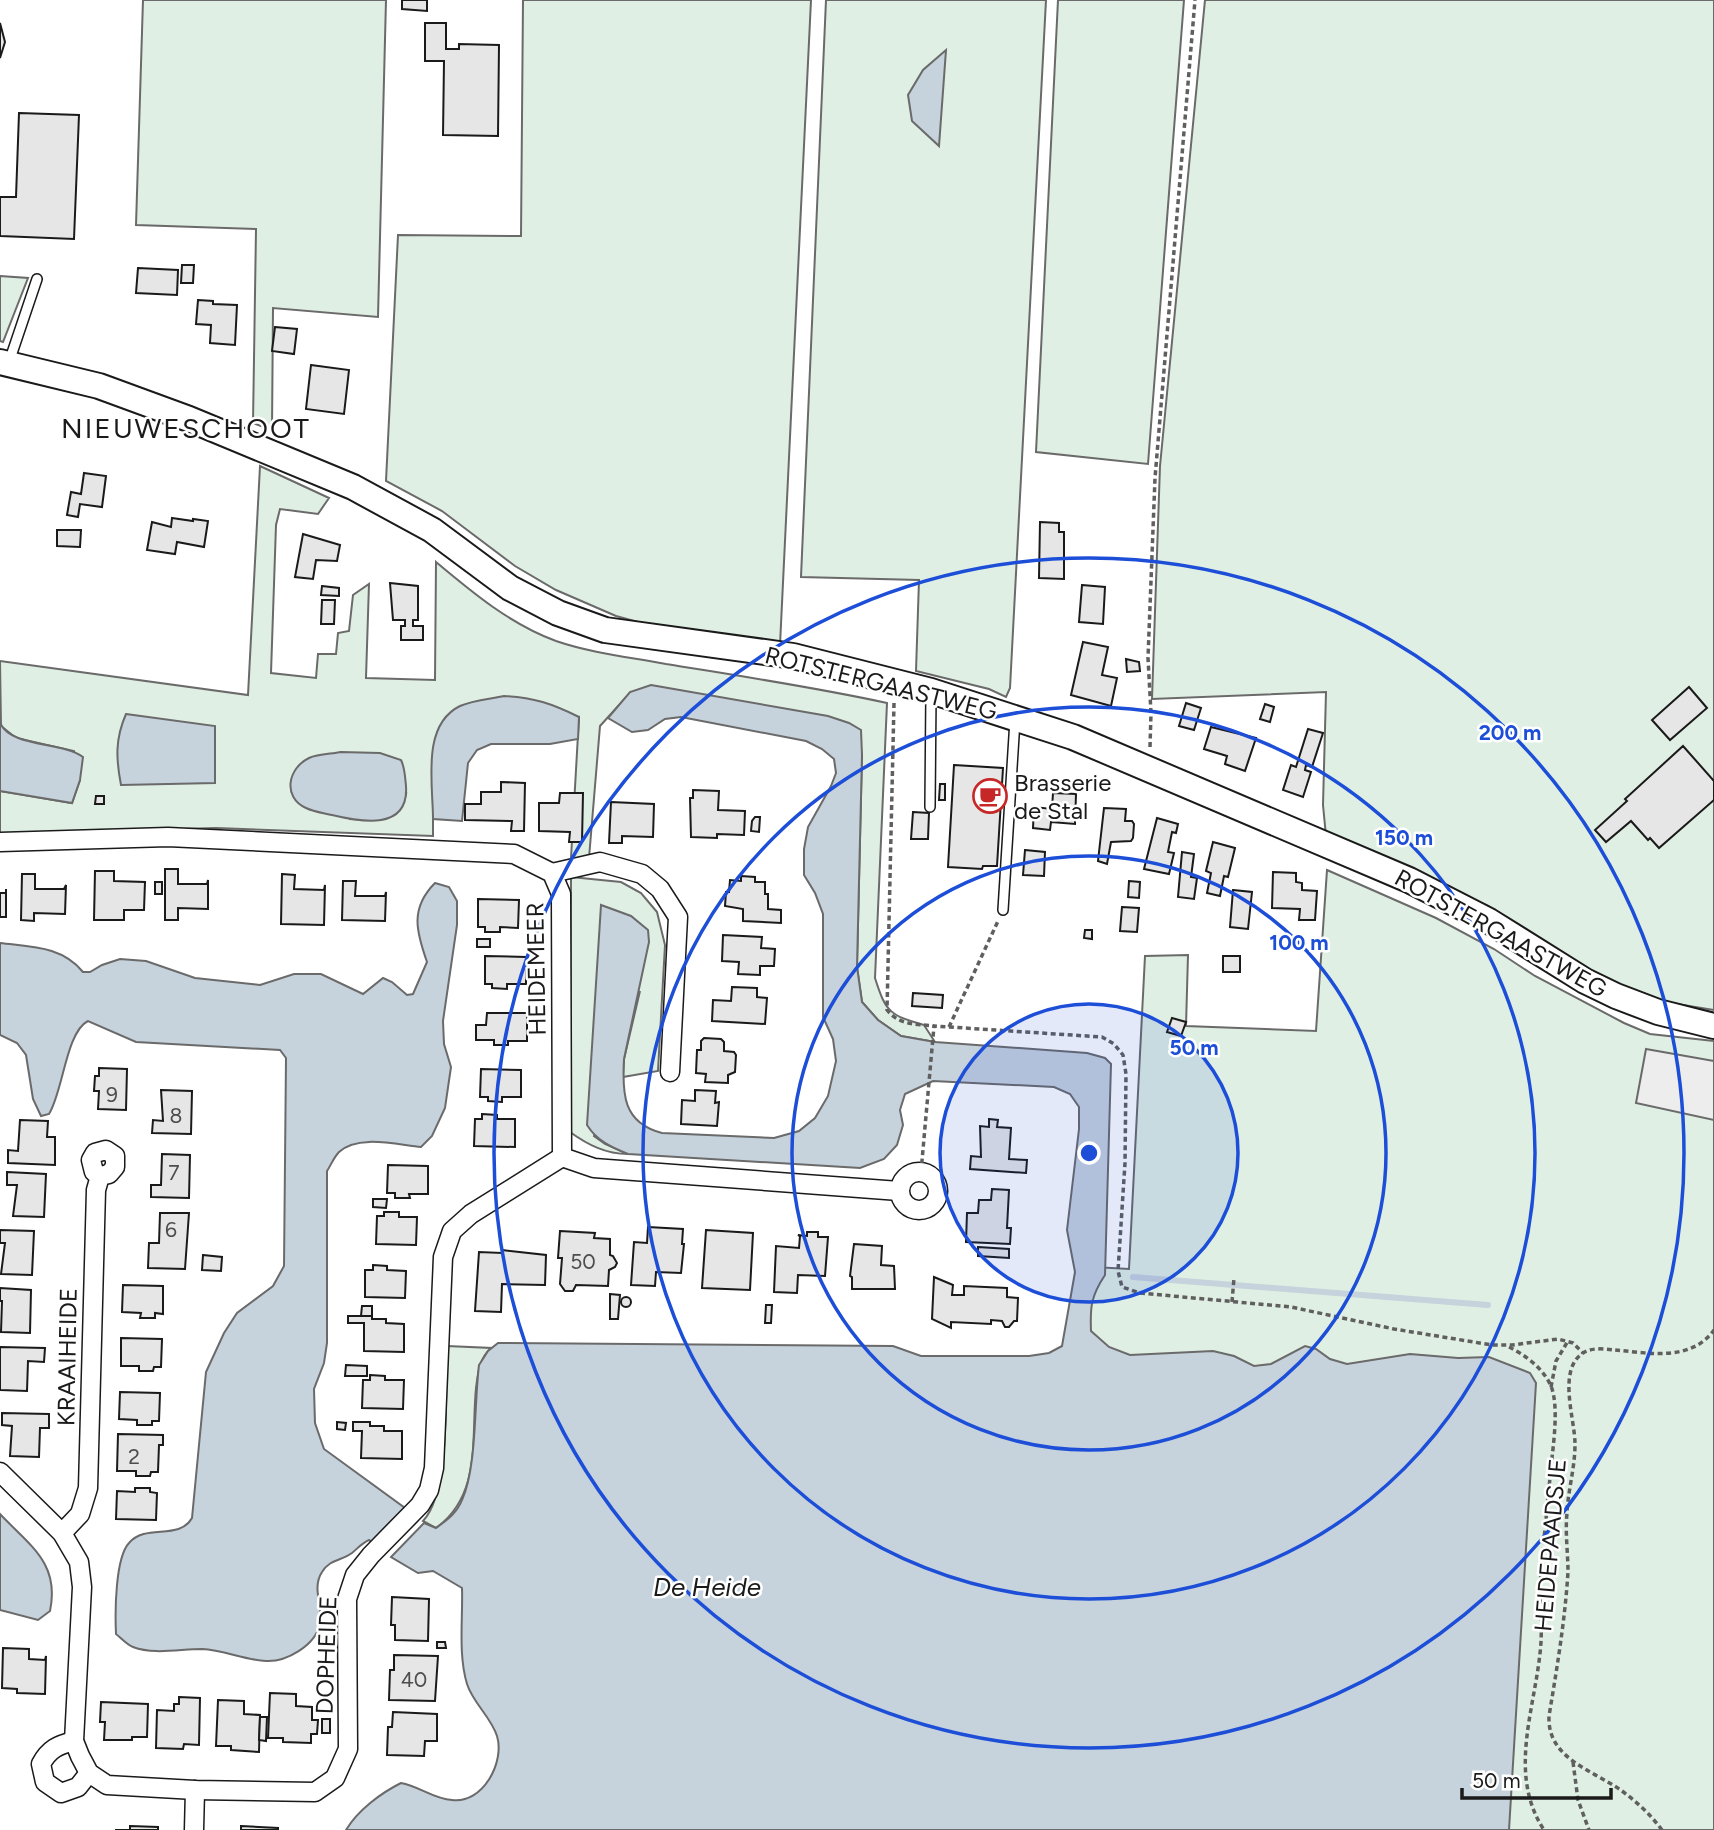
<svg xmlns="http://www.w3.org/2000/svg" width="1714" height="1830" font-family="Figtree,sans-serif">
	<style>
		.green { fill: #e0efe3; stroke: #6a6a6a; stroke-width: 2; fill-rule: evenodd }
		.parking { fill: #ededed; stroke: #6a6a6a; stroke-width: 2 }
		.water { fill: #c6d2dc; stroke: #6a6a6a; stroke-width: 2 }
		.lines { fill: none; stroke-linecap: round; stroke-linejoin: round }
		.stream { stroke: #c6d2dc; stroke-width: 6 }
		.building { fill: #e6e6e6; stroke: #1a1a1a; stroke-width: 2 }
		.lane-casing { stroke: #1a1a1a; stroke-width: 12 }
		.street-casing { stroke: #1a1a1a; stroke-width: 21 }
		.secondary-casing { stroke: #1a1a1a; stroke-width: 28 }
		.path { stroke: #5f5f5f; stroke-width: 3.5; stroke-dasharray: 5 3.5; stroke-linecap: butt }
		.lane { stroke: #fff; stroke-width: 9 }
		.street { stroke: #fff; stroke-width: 18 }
		.secondary { stroke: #fff; stroke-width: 24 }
		.ring { fill: none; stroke: #1d4ed8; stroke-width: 3.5 }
		.labels { text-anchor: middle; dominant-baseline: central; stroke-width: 5; stroke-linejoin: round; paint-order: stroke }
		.number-label { font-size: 21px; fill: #4d4d4d }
		.street-label { font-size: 24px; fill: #1a1a1a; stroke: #fff }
		.poi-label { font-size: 24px; fill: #1a1a1a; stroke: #fff; text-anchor: start }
		.water-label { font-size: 26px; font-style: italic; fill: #1a1a1a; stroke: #fff }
		.quarter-label { font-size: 28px; letter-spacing: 2px; fill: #1a1a1a; stroke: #fff }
		.centre { fill: #1d4ed8; stroke: #fff; stroke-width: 3.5 }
		.ring-label { font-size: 21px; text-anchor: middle; font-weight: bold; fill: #1d4ed8; stroke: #fff; stroke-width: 5; stroke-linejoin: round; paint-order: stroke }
	</style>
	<rect width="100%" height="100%" fill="#fff"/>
	<g class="green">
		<path d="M143,0H386L378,317L273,308L272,430L253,423L256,229L136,225Z"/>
		<path d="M523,0H811L780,645L649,625L616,616L556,590L515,566L442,511L386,481L398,235L521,236Z"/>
		<path d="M826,0H1046L1010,688L1006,697L989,689L916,671L919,580L801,577Z"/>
		<path d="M1058,0H1184L1148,464L1036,452Z"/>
		<path d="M1205,0H1714V1010L1658,1001L1629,991L1567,959L1488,906L1326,836L1323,805L1326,692L1152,699L1160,466Z"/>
		<path d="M0,276L28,278L3,342L0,341Z"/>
		<path d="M260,466L329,498L318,514L280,509L276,525L271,673L316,678L318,654H336L338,633L349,631L353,595L369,584L366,678L435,680L436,562C473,593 510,624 556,641C591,653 629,657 666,664C740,676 814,687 887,703L875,978C886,1013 890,1015 924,1025L935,1042L901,1036L878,1020L862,1002L857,967L862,755L631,692L600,726L589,858H571L579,717L433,748V836L216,828L0,834V791L72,803L80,780L74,751L16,738L1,726L0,661L248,695ZM406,794C399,826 375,820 349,819Z"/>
		<path d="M1327,870L1436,918L1494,949L1535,976L1624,1023L1650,1034L1714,1041V1830H854L1077,1364L1094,1267L1129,1269L1145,956L1188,955L1186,1026L1316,1031Z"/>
		<path d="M571,877L621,882L641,893L657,912L665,945L658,1071L623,1077L624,1059L640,991L594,1136L605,1144L628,1154C606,1154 588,1145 570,1132Z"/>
		<path d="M447,1346L491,1348C479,1359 478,1373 476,1388C471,1438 482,1495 436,1528L423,1521C451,1492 445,1388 447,1346Z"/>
	</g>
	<path class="parking" d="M1646,1049L1714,1061V1120L1636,1103Z"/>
	<g class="water">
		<path d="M946,50L939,146L912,121L908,95L923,70Z"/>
		<path d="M651,685L828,716L849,723L861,730L862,755L857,967L862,1002L878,1020L901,1036L935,1042L1087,1053L1105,1058L1111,1064L1105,1275C1091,1296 1090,1307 1091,1331L1109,1347L1130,1355L1213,1351L1234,1356L1254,1366L1271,1364L1305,1346L1316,1349L1330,1359L1347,1364L1410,1354L1458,1358L1489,1357L1530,1373L1536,1383L1509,1830H346C358,1810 381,1793 401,1783C419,1786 433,1799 452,1800C483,1804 505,1762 497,1736C491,1717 473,1703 467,1684C458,1654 463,1619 462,1588L433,1571L418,1573L391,1557L424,1523L436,1528C447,1520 457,1513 462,1500C477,1467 474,1404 479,1365L488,1351L498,1343L893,1346L921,1356H1029L1049,1353L1062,1346L1075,1272L1067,1230L1079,1129V1107L1070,1094L1054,1087L933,1081L905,1094L900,1110L903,1125L897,1145L884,1159L860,1168L628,1154C611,1147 597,1141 587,1125L601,905L631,916L648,930L649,942L624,1059C622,1094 623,1123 662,1133L774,1138L799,1131L815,1118L828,1096L836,1061L833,1039L823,1017V914L815,893L804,875V849L808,827L831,786L836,773L834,759L822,749L806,741L681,717L665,719L648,730L632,732L608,718L630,692Z"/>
		<path d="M504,696C533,697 553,704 579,717L578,739L550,744H491L477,750L468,763L462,821L433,819C433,784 421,725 460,706C473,700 490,699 504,696Z"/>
		<path d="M126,714L215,726V783L121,785C116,759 115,739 126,714Z"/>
		<path d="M0,723C12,748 61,741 83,757L80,780L72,803L0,791Z"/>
		<path d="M341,752L380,753L401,760C405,768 405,777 406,786C409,831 361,822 332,815C324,813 314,812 306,808C282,797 288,768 309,758C318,754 331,754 341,752Z"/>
		<path d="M435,883L449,887L457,901V925L443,1021L444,1044L451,1067L445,1108L432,1136L421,1147C398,1145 358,1134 339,1152C334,1157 331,1165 327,1171V1343L324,1363L314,1389L315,1423L324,1449L405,1508L376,1546L369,1540C362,1543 358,1548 352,1553C341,1561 330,1559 322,1572C311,1589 324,1607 320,1624C315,1646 286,1662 266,1661C244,1660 224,1650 202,1649C180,1649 154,1655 133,1647C127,1645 121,1638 116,1634C115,1613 115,1558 129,1543C146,1523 179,1541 192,1518L206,1372L224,1333L237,1313L273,1286L284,1266L286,1058L280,1050L136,1042L88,1021C66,1032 63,1092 49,1114L41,1116L33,1099L26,1055L17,1043L0,1035V943C31,947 62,946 83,972H90L102,965L120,959L146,961L195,978L260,985L294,974H321L363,994L383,978L392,982L407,995L413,994L427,962C416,931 410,908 435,883Z"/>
		<path d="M0,1514C30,1546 60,1563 50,1611L38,1620L0,1610Z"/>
	</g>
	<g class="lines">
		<path class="stream" d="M1133,1277L1488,1305"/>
	</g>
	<g class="building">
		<path d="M402,0H427V11L402,9Z"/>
		<path d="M0,23L5,42L0,58Z"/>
		<path d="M425,23H446V49H459V44L499,45L498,136L443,135L444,61H425Z"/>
		<path d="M19,113L79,115L74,239L0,236V197H16Z"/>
		<path d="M182,265H194L193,283H181Z"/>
		<path d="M138,268L178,270L177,295L136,293Z"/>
		<path d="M198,300L213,301V304L237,305L235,345L210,343L211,325L196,324Z"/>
		<path d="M275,327L297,329L294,354L272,351Z"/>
		<path d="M311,365L349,370L344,414L306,409Z"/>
		<path d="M84,473L106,476L102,507L80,504L78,517L67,515L71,492L81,494Z"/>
		<path d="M172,518L193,521V519L208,521L204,547L177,542L175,554L147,550L152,522L171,527Z"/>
		<path d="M1040,522L1059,523V532H1064V579L1039,578Z"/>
		<path d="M57,530H81L80,547L57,546Z"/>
		<path d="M303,534L340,545L337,561L316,560L313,579L295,577Z"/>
		<path d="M390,583L418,586V620H413V626H423V640H401V626H405V620H393Z"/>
		<path d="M1082,585L1105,587L1103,624L1079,622Z"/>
		<path d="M322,586L339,588V596L321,595Z"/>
		<path d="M322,600H335L334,624H321Z"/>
		<path d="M1083,642L1108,647L1102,675L1117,678L1111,706L1071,695Z"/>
		<path d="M1126,659L1139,662L1140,671L1127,672Z"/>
		<path d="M1689,687L1707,708L1670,740L1652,720Z"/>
		<path d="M1186,703L1201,708L1194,730L1179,726Z"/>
		<path d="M1265,704L1274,707L1270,722L1260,719Z"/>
		<path d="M1211,727L1256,738L1245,771L1225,764L1227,756L1204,749Z"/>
		<path d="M1308,729L1323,733L1312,767L1306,765L1305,770L1311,772L1303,797L1283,790L1291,765L1296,767Z"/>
		<path d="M1683,746L1714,781V800L1659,848L1650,838L1648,840L1631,821L1606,842L1595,830L1627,801L1625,799Z"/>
		<path d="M954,765L1003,768L997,866H983L982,869L948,867Z"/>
		<path d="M501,782L525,783L524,831H511L512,821L465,820V804H481V792H501Z"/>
		<path d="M940,784H945V800H939Z"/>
		<path d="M693,790L719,791L718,810L745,811L744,835L717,834V838L691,837L690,798H693Z"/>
		<path d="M560,793H583L582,842H569L570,832L539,831V803H559Z"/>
		<path d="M1053,793L1076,794L1075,824L1051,822L1050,830L1033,828L1034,807L1052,809Z"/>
		<path d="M96,796H104V804H95Z"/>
		<path d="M611,802L654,804L653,837L622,836V843H609Z"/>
		<path d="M1104,808L1126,809L1125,821H1132L1134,824L1133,838L1131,841L1111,842L1107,864L1098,861Z"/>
		<path d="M913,812L929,813L928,839H911Z"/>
		<path d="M755,817H760L759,832L751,831L752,821Z"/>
		<path d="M1157,818L1178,824L1176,833L1172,832L1168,852L1174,853L1169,874L1144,869Z"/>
		<path d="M1213,842L1235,848L1228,877L1224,876L1220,896L1207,893L1211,873L1206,871Z"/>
		<path d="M1025,850L1045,852L1044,876L1023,875Z"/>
		<path d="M1182,852L1194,854L1191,877L1197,878L1194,899L1178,897Z"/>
		<path d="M165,869H178V884H207L208,880V909L178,908V920H165Z"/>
		<path d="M95,871H114V881L145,882L144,910H124V920H94Z"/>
		<path d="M1273,872L1296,873V882L1302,883V890L1317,891L1315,920H1299L1300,909L1272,908Z"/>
		<path d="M22,874H35V889H64L66,885L65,914L34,913V921L21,920Z"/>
		<path d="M282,874L295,875L294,889L324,890L325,885L324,925L281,924Z"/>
		<path d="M741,876L755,877V882H765V894H768V909L781,910V923L743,921V909L725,906L726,892H729L730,880L741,881Z"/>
		<path d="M343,881H356L355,896H385L386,892L385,921L342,920Z"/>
		<path d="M1129,881L1140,882L1139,898L1128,897Z"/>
		<rect x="155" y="882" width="7" height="12"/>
		<path d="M6,889V917H0V893H6Z"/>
		<path d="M1233,890L1252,892L1248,929L1230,927Z"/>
		<path d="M478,899L519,900L518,928L500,927V932H485V927H478Z"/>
		<path d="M1122,907L1139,908L1137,932L1120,931Z"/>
		<path d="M1085,930H1092V939L1084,938Z"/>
		<path d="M723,935L762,937L761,948L775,949L774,966H760V975L738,974L739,962L722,961Z"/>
		<rect x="477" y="939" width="13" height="8"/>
		<path d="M485,956L526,957V984H507V989L492,988V984H485Z"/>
		<rect x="1223" y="956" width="17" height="16"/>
		<path d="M732,987L757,988V997L767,998L765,1024L712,1021L713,1000L731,1001Z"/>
		<path d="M913,993L943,995L942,1008L912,1006Z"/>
		<path d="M487,1013H527V1041H508V1045H494V1040H476V1025H486Z"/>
		<path d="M1172,1018L1186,1022L1181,1036L1167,1032Z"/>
		<path d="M704,1038L721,1039L724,1042V1051L734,1052L736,1055L735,1072L728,1075V1083L705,1082L706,1074L696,1073L697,1050H701V1041Z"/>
		<path d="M99,1068L127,1069L126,1110L98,1109L99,1091H94L95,1076H99Z"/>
		<path d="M481,1069L521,1070V1097H502V1102L488,1101V1097H480Z"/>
		<path d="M161,1090L192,1091L191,1134L152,1133L153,1120L163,1121Z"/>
		<path d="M695,1090L716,1091L715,1103L719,1102L717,1126L681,1124L682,1100L695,1101Z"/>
		<path d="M482,1114L497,1115V1119H515V1147L474,1146L475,1119H482Z"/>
		<path d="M989,1119L998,1120L997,1127L1011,1128L1009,1159L1027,1160L1026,1173L970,1169L971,1156L981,1157L980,1126L989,1127Z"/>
		<path d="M20,1120L48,1121L47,1137H55V1165L8,1163V1150L18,1151Z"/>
		<path d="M162,1154L190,1155L189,1198L151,1197V1185H161Z"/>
		<path d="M388,1165L428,1166V1194H409L410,1198H395V1193H387Z"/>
		<path d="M7,1172L46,1174L44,1217L13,1216L17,1185H7Z"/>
		<path d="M992,1189L1009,1190L1007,1228H1011L1010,1244L966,1242L967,1213H978L979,1200H991Z"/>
		<path d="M373,1199H387L386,1208L373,1207Z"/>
		<path d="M384,1212H399V1217H417L416,1245L376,1244L377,1216H384Z"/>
		<path d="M160,1213H189L185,1269L148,1268L149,1243H159Z"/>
		<path d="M648,1227L683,1229L682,1244H684L681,1273L656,1272L655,1286L631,1285L634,1242L647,1243Z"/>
		<path d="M0,1230L34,1231L32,1275L1,1274L5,1243H0Z"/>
		<path d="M706,1230L753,1233L750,1290L702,1288Z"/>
		<path d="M560,1231L595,1233L594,1238L610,1239V1255L613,1256L617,1263L615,1267L609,1270L608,1286L576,1285L573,1291H565L560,1284L562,1258H558Z"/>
		<path d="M807,1232H818V1237H828L825,1276L798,1275L797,1293L774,1292L776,1246L799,1248L800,1236L798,1235L807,1236Z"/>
		<path d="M854,1244L882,1246L881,1265L894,1266L895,1289H852V1277L850,1276Z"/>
		<path d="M978,1247L1009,1249V1258L978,1256Z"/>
		<path d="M502,1250L546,1255L545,1285L502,1284L501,1312L475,1311L479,1252L502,1253Z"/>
		<path d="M203,1255L222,1257L221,1271L202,1270Z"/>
		<path d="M373,1265L387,1266V1270L406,1271L405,1298L365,1297V1270H373Z"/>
		<path d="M934,1277L953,1285L952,1295H964V1286L1007,1288V1297L1018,1298L1017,1321H1014L1009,1327H1005L1002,1321L991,1320V1324L951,1322V1328L932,1319Z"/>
		<path d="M123,1285L163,1286V1314L155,1313V1318H140L141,1313L122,1312Z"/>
		<path d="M0,1288L31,1290L30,1333L1,1332L2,1301H0Z"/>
		<path d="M610,1294L620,1295L618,1319H610Z"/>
		<circle cx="626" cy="1302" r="5"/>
		<path d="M766,1305H772L771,1323H765Z"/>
		<path d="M362,1306H372V1316H361Z"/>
		<path d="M348,1316H372V1319H386V1323L404,1324V1352L364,1351V1323H348Z"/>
		<path d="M121,1338L162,1339L161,1367H154L153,1371H139V1366H121Z"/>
		<path d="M0,1347L45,1348L44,1362L28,1361L27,1391L0,1390Z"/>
		<path d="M346,1365L367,1366V1376H345Z"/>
		<path d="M370,1375L385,1376V1380H404L403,1409L362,1408L363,1380H370Z"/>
		<path d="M120,1392L160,1393L159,1421H152V1425H137V1420L119,1419Z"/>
		<path d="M2,1413L49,1414V1428H40L39,1457L10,1456L12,1426L2,1425Z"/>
		<path d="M337,1422L346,1423L345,1430L337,1429Z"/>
		<path d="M353,1422H370V1426H384V1431H402V1459L361,1458L362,1431H353Z"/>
		<path d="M118,1434L163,1435V1445H159L158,1472H151L150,1476H136V1471H117Z"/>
		<path d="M135,1488H150V1492L157,1493L156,1520L116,1519L117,1491L135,1492Z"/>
		<path d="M392,1597L429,1599L428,1641L395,1640V1625H391Z"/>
		<path d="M437,1642H445L446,1648H437Z"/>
		<path d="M3,1648L29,1649V1659L45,1660L46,1656L45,1694L17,1693V1689L2,1688Z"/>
		<path d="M394,1655L438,1656L435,1701L389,1700L390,1670H394Z"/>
		<path d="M270,1693L296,1694V1706L312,1707V1720H318L317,1734H311V1743L283,1742V1738H268Z"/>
		<path d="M179,1697L200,1698L199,1745L184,1744L183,1749L156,1748L157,1710L174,1711V1704H179Z"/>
		<path d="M218,1700L244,1701V1714L260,1715L259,1752L231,1750V1746H216Z"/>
		<path d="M101,1702L148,1704L147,1737H132V1740H104L105,1722H100Z"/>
		<path d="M393,1712L437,1714V1741H425L424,1756L387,1755L388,1727H392Z"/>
		<path d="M260,1717H267L266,1741L259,1740Z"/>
		<rect x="322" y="1719" width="8" height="14"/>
		<path d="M130,1826L158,1827V1830H115H130Z"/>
		<path d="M241,1826L278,1828V1830H241Z"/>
	</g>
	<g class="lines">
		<g class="lane-casing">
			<g id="lane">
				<path d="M9,362L37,279"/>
				<path d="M930,807L931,693"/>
				<path d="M1003,910L1015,720"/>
			</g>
		</g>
		<g class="street-casing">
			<g id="street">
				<path d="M0,842L168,837L514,854L552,873L561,894L562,1157L594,1168L899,1191"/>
				<path d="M552,873L600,862L642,874L660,889L678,917L670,1072"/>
				<circle cx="919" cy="1191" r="19"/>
				<path d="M0,1472L62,1533L79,1562L82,1587L74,1741L80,1756L89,1773L107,1785L195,1790L315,1792L335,1778L348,1749L347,1599L355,1575L371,1555L420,1505L429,1490L434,1468L443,1257L452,1231L471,1214L562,1157"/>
				<path d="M62,1533L80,1514L88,1488L96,1190L100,1176L94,1172L91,1160L95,1153L106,1150L115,1156V1167L109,1174L100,1176"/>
				<path d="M74,1741C58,1745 49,1749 41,1764L45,1782L61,1793L78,1787L89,1773"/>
				<path d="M194,1830L195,1790"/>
			</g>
		</g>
		<g class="secondary-casing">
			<path id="secondary" d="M0,362L99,386L189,419L353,487L432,530L510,588L558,613L605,630L793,656L931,691L1073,737L1409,880L1489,921L1585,981L1616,996L1658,1012L1714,1026"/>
		</g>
		<g class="path">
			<path d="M894,703L887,1010C899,1025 915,1024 934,1026"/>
			<path d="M1150,747L1151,713L1148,658L1155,478L1195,0"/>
			<path d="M949,1027L998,921"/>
			<path d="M921,1172L934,1026L1102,1037L1114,1044L1123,1055L1126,1074L1125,1163L1118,1271L1122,1287L1140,1293L1291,1307L1394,1329L1492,1345H1512L1558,1339L1573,1343L1583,1353"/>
			<path d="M1232,1302L1234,1278"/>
			<path d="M1509,1347C1525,1355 1543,1368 1551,1386C1560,1409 1552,1452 1550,1477C1547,1514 1542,1551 1540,1589C1540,1607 1542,1624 1541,1642C1537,1705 1506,1772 1544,1830"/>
			<path d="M1551,1387L1556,1361L1568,1341"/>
			<path d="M1573,1762L1578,1800L1589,1830"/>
			<path d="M1662,1830C1651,1815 1637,1802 1622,1791C1593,1770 1547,1759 1549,1716C1557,1668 1565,1620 1568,1572C1568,1553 1565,1533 1567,1513C1568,1490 1575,1468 1575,1444C1575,1419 1557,1370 1583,1353C1592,1347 1605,1349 1615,1350C1649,1353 1691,1362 1714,1330"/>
		</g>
		<use href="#lane" class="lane"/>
		<use href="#street" class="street"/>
		<use href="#secondary" class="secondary"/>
	</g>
	<circle cx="1089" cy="1153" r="149" fill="#1d4ed8" fill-opacity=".12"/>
	<g class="ring">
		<circle cx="1089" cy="1153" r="149"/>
		<circle cx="1089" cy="1153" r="297"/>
		<circle cx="1089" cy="1153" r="446"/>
		<circle cx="1089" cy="1153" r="595"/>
	</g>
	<defs>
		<g id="cafe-ring" transform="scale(1.75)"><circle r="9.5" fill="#fff" stroke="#c62828" stroke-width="1.5"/><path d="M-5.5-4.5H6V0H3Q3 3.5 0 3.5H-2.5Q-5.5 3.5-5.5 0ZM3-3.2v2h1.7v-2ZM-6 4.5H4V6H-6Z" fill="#c62828"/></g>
	</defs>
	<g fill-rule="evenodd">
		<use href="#cafe-ring" x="990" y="796"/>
	</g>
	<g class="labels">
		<g class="number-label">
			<text x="112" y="1094">9</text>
			<text x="176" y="1115">8</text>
			<text x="174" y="1172">7</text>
			<text x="171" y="1229">6</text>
			<text x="583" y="1261">50</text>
			<text x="134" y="1456">2</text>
			<text x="414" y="1679">40</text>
		</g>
		<g class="street-label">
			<text transform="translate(881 683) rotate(14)">ROTSTERGAASTWEG</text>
			<text transform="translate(1501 933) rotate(29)">ROTSTERGAASTWEG</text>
			<text transform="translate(536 969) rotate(-91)">HEIDEMEER</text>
			<text transform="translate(67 1357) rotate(-89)">KRAAIHEIDE</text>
			<text transform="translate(1550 1545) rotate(-85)">HEIDEPAADSJE</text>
			<text transform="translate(326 1655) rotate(-88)">DOPHEIDE</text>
		</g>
		<g class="poi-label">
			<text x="1014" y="782">Brasserie<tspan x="1014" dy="28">de Stal</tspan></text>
		</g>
		<g class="water-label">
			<text x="707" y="1587">De Heide</text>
		</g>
		<g class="quarter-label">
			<text x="186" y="428">NIEUWESCHOOT</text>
		</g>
	</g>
	<circle cx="1089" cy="1153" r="10" class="centre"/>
	<g class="ring-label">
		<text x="1510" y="740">200 m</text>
		<text x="1404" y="845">150 m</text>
		<text x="1299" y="950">100 m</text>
		<text x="1194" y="1055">50 m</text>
	</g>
	<path d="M1462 1788v10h149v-10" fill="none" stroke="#1a1a1a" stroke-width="3.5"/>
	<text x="1472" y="1788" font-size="21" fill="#1a1a1a" stroke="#ffffff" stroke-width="5" paint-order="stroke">50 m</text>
</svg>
